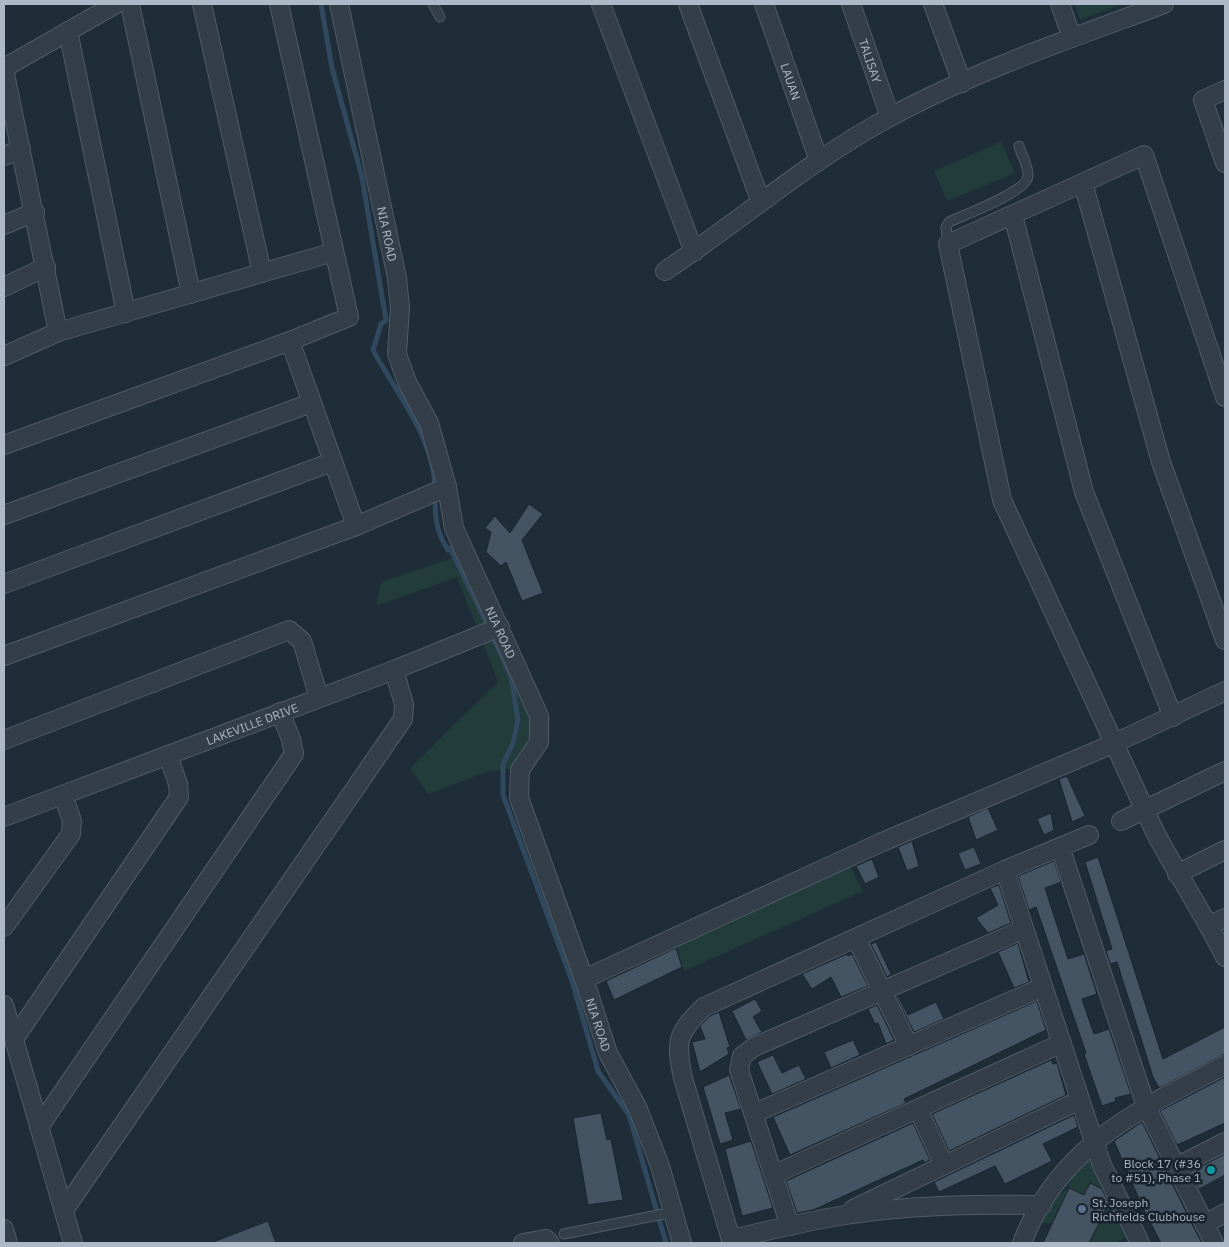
<svg xmlns="http://www.w3.org/2000/svg" width="1229" height="1247" font-family="'IBM Plex Sans',sans-serif">
	<style>
		.green { fill: #223b3b }
		.lines { fill: none; stroke-linecap: round; stroke-linejoin: round }
		.stream { stroke: #30495f; stroke-width: 5 }
		.building { fill: #455463; stroke: #1a252f }
		.lane-casing { stroke: #505c67; stroke-width: 11 }
		.street-casing { stroke: #505c67; stroke-width: 20 }
		.lane { stroke: #333e49; stroke-width: 9 }
		.street { stroke: #333e49; stroke-width: 18 }
		.culture-dot { fill: #0f9aa8; stroke: #18232d; stroke-width: 2 }
		.service-dot { fill: #5c6f8a; stroke: #18232d; stroke-width: 2 }
		.labels { text-anchor: middle; dominant-baseline: central; stroke-width: 5; stroke-linejoin: round; paint-order: stroke }
		.street-label { font-size: 12px; fill: #adb9c6; stroke: #18232d }
		.poi-label { font-size: 12px; fill: #adb9c6; stroke: #18232d; text-anchor: end }
	</style>
	<rect width="100%" height="100%" fill="#1f2d38"/>
	<g class="green">
		<path d="M1075,4H1122L1080,20Z"/>
		<path d="M1001,142L1015,173L947,201L934,171Z"/>
		<path d="M470,552L537,724L522,768L489,771L428,794L410,768L498,682L457,577L376,606L381,582Z"/>
		<path d="M847,860L863,891L684,971L674,942Z"/>
		<path d="M1097,1146L1139,1230L1115,1243H1089L1113,1194L1090,1183L1084,1195L1069,1189L1052,1223H1040C1047,1206 1053,1197 1069,1188L1068,1175Z"/>
	</g>
	<g class="lines">
		<g class="stream">
			<path d="M321,4L332,68L362,177L386,320L381,324L373,350C396,393 434,437 435,488"/>
			<path d="M435,496C435,517 436,532 448,550L450,548L488,626"/>
			<path d="M493,637L511,677L518,720L513,743L503,764V795L572,981L598,1071L629,1115L666,1243"/>
		</g>
	</g>
	<g class="building">
		<path d="M529,504L543,514L522,540L543,593L522,601L506,562L501,566L486,552L491,532L485,528L495,516L510,533Z"/>
		<path d="M1067,776L1085,816L1072,822L1059,779Z"/>
		<path d="M988,808L998,830L976,840L968,817Z"/>
		<path d="M1051,813L1054,830L1044,835L1037,819Z"/>
		<path d="M912,841L919,866L907,871L898,847Z"/>
		<path d="M974,847L981,864L965,870L958,853Z"/>
		<path d="M1098,857L1163,1059L1225,1027V1054L1159,1088L1153,1077L1117,962L1110,964L1106,951L1112,949L1085,862Z"/>
		<path d="M872,859L879,877L865,884L856,866Z"/>
		<path d="M1054,861L1061,882L1045,888L1068,959L1084,954L1097,994L1082,999L1094,1034L1109,1029L1131,1094L1115,1098L1116,1101L1102,1106L1084,1054L1086,1053L1036,907L1029,910L1018,876Z"/>
		<path d="M999,885L1011,923L988,933L976,918L998,905L990,888Z"/>
		<path d="M876,942L891,974L887,977L871,944Z"/>
		<path d="M1018,943L1029,982L1014,988L998,952Z"/>
		<path d="M676,948L682,967L614,1000L606,981Z"/>
		<path d="M847,954L848,956L852,954L868,986L841,997L831,977L812,989L802,974Z"/>
		<path d="M896,996H898L908,1015L936,1002L944,1019L914,1032Z"/>
		<path d="M755,999L762,1011L753,1017L762,1032L746,1040L732,1011Z"/>
		<path d="M1037,1001L1046,1030L904,1099L906,1103L790,1155L773,1117Z"/>
		<path d="M877,1005L894,1040L886,1044L878,1023L875,1024L868,1009Z"/>
		<path d="M719,1012L730,1047L727,1048L729,1054L700,1072L692,1042L705,1039L700,1026L710,1016Z"/>
		<path d="M853,1040L860,1055L831,1068L824,1052Z"/>
		<path d="M773,1055L782,1073L799,1065L806,1079L772,1094L757,1062Z"/>
		<path d="M1051,1060L1053,1064L1057,1063L1066,1095L949,1151L932,1114Z"/>
		<path d="M729,1075L741,1109L725,1113L733,1140L720,1144L703,1087Z"/>
		<path d="M1225,1077V1123L1177,1145L1160,1111Z"/>
		<path d="M601,1113L607,1140L611,1139L623,1200L588,1205L573,1118Z"/>
		<path d="M1074,1115L1078,1127L1043,1144L1052,1161L1005,1184L995,1166L939,1192L934,1182Z"/>
		<path d="M1142,1122L1194,1228L1202,1243H1161L1143,1208L1114,1141Z"/>
		<path d="M913,1123L930,1160L924,1163L923,1160L813,1210L797,1213L786,1181Z"/>
		<path d="M751,1141L773,1208L742,1216L725,1149Z"/>
		<path d="M1225,1154V1175L1199,1189L1190,1172Z"/>
		<path d="M1090,1183L1102,1189L1109,1203L1089,1243H1043L1069,1188L1084,1195Z"/>
		<path d="M268,1221L276,1243H213V1242Z"/>
	</g>
	<g class="lines">
		<g class="lane-casing">
			<g id="lane">
				<path d="M433,4L440,17"/>
				<path d="M948,244L946,227L949,222C964,215 1027,192 1028,176C1029,167 1021,154 1019,146"/>
				<path d="M564,1234L673,1212"/>
			</g>
		</g>
		<g class="street-casing">
			<g id="street">
				<path d="M130,4L191,294"/>
				<path d="M202,4L262,273"/>
				<path id="s1" d="M339,4L397,278L400,307L397,354L407,382L429,423L447,487L454,528L539,716V742L520,770L519,798L584,979L608,1053L638,1109L660,1166L682,1243"/>
				<path d="M601,4L694,252"/>
				<path d="M688,4L761,202"/>
				<path id="s2" d="M764,4L819,161"/>
				<path id="s3" d="M851,4L890,117"/>
				<path d="M933,4L962,83"/>
				<path d="M1060,4L1072,38"/>
				<path d="M68,31L126,313"/>
				<path d="M4,68L116,4"/>
				<path d="M4,69L58,332"/>
				<path d="M1225,90L1203,100L1225,163"/>
				<path d="M4,156L21,149"/>
				<path d="M1083,183L1161,462L1225,640"/>
				<path d="M1013,215L1084,492L1173,717"/>
				<path d="M4,225L35,212"/>
				<path d="M665,271C740,221 810,160 890,117C977,70 1072,38 1164,4"/>
				<path d="M4,287L46,267"/>
				<path d="M290,341L356,526"/>
				<path d="M4,356L58,332L334,252"/>
				<path d="M1225,397L1144,155L948,244L1002,500L1155,832C1177,874 1204,914 1225,957"/>
				<path d="M4,445L290,341L349,317L279,4"/>
				<path d="M4,515L311,403"/>
				<path d="M4,584L332,462"/>
				<path d="M4,656L356,526L447,487"/>
				<path d="M4,740L289,630L302,641L319,698"/>
				<path id="s4" d="M4,817L394,670L500,627"/>
				<path d="M1121,821L1225,771"/>
				<path d="M1060,847L1146,1106L1214,1243"/>
				<path d="M1005,870L1094,1142L1102,1165L1140,1243"/>
				<path d="M1177,874L1225,850"/>
				<path d="M1210,925L1225,918"/>
				<path d="M4,927L71,834L72,821L63,795"/>
				<path d="M856,938L909,1046"/>
				<path d="M584,979L880,843L1115,743L1225,691"/>
				<path d="M4,1005L73,1243"/>
				<path d="M14,1039L179,797L178,784L168,755"/>
				<path d="M918,1109L944,1165"/>
				<path d="M755,1113L1043,987"/>
				<path d="M39,1127L294,754L291,739L280,712"/>
				<path d="M1176,1167L1225,1142"/>
				<path d="M775,1174L1062,1043"/>
				<path d="M853,1209L1080,1100"/>
				<path d="M64,1210L403,719L404,704L394,670"/>
				<path d="M1204,1224L1225,1213"/>
				<path d="M790,1226L739,1070L742,1056L754,1047L1024,929"/>
				<path d="M4,1229L8,1243"/>
				<path d="M731,1239C767,1231 803,1222 839,1216C906,1205 974,1204 1042,1205"/>
				<path d="M523,1243L546,1239L550,1243"/>
				<path d="M732,1243L683,1078C675,1041 677,1033 704,1007L1005,870L1089,835"/>
				<path d="M1022,1243C1059,1145 1139,1110 1225,1065"/>
			</g>
		</g>
		<use href="#lane" class="lane"/>
		<use href="#street" class="street"/>
	</g>
	<circle class="culture-dot" cx="1211" cy="1170" r="5"/>
	<circle class="service-dot" cx="1082" cy="1209" r="5"/>
	<g class="labels">
		<g class="street-label">
			<text stroke="none"><textPath href="#s3" startOffset="60">TALISAY</textPath></text>
			<text stroke="none"><textPath href="#s2" startOffset="82">LAUAN</textPath></text>
			<text stroke="none"><textPath href="#s1" startOffset="235">NIA ROAD</textPath></text>
			<text stroke="none"><textPath href="#s1" startOffset="655">NIA ROAD</textPath></text>
			<text stroke="none"><textPath href="#s4" startOffset="265">LAKEVILLE DRIVE</textPath></text>
			<text stroke="none"><textPath href="#s1" startOffset="1075">NIA ROAD</textPath></text>
		</g>
		<g class="poi-label">
			<text x="1201" y="1163">Block 17 (#36<tspan x="1201" dy="14">to #51), Phase 1</tspan></text>
			<text x="1092" y="1202" text-anchor="start">St. Joseph<tspan x="1092" dy="14">Richfields Clubhouse</tspan></text>
		</g>
	</g>
	<rect width="1229" height="1247" fill="none" stroke="#adb9c6" stroke-width="10"/>
</svg>
